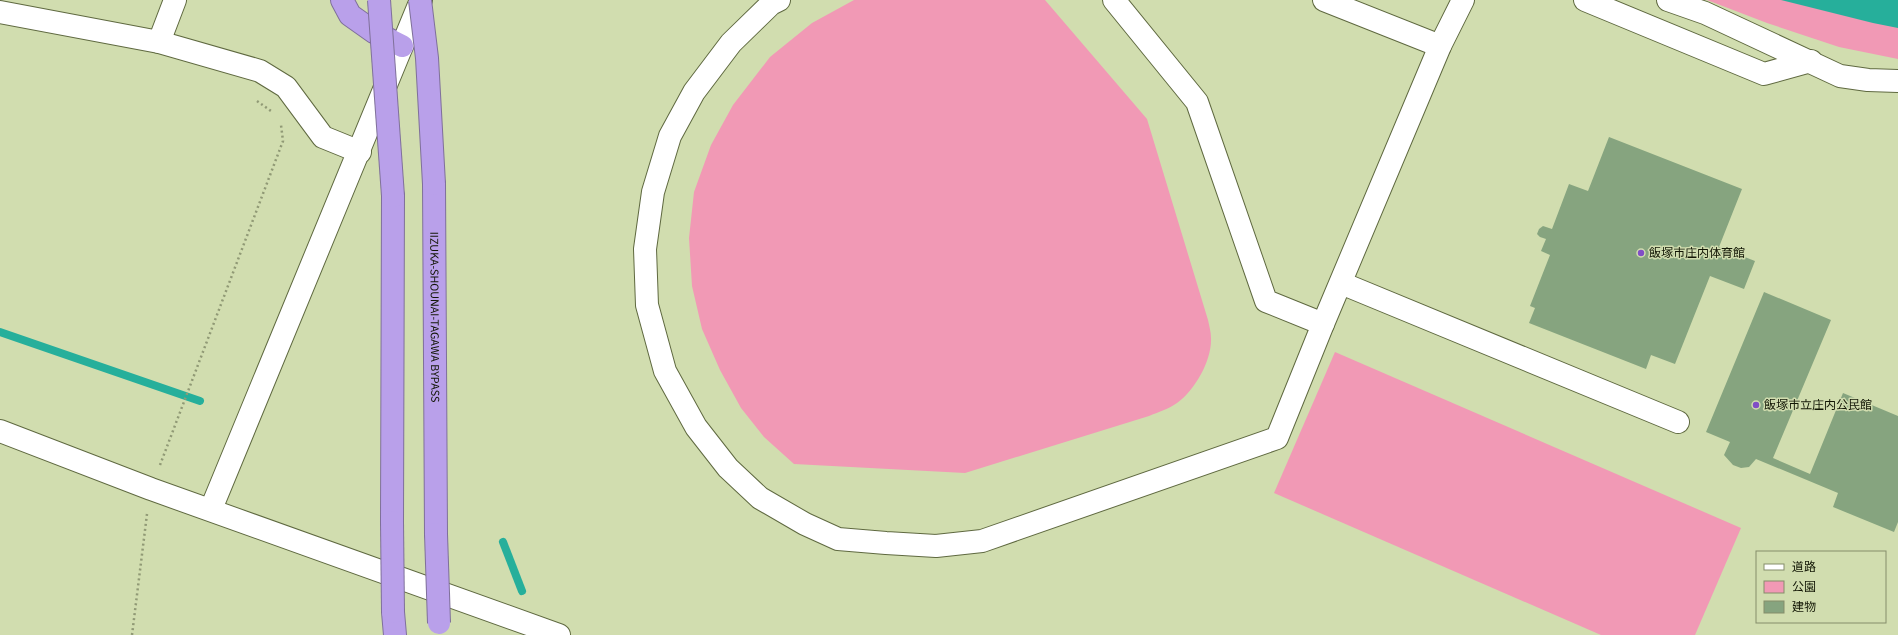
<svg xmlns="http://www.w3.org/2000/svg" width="1898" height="635" font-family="'Source Sans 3','Noto Sans JP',sans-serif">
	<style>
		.green { fill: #f199b5 }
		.water { fill: #26af9b }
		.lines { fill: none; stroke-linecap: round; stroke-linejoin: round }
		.stream { stroke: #26af9b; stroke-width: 8 }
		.building { fill: #86a47f }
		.minor-casing { stroke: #5f6940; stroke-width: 24 }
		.highway-casing { stroke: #7f709a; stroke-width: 24 }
		.path { stroke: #909975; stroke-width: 2.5; stroke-dasharray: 2 3; stroke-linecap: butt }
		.minor { stroke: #fff; stroke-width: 22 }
		.highway { stroke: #b9a0ea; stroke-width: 22 }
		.highway-bridge-casing { stroke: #7f709a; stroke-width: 24; stroke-linecap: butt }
		.highway-bridge { stroke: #b9a0ea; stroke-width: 22 }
		.poi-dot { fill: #814ec6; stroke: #d1ddaf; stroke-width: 1.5 }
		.labels { text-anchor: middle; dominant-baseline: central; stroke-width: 3; stroke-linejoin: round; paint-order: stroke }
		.poi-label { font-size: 12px; fill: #121605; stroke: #d1ddaf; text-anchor: start }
		.street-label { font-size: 12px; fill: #121605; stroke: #d1ddaf }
	</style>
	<rect width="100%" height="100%" fill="#d1ddaf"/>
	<g class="green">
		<path d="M854,0H1045L1147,119L1208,320C1209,325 1211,332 1211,338C1212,360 1195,390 1177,403C1169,409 1158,412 1149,416L965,473L794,464L764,437L741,408L720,370L702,329L692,286L689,238L694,192L711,145L733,105L770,57L812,23Z"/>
		<path d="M1707,0H1898V59L1839,47L1767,23Z"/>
		<path d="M1335,352L1741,528L1695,635H1601L1274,493Z"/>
	</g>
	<path class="water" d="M1781,0H1898V28L1873,23Z"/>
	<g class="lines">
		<g class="stream">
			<path d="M0,332L200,401"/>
			<path d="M503,542L522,591"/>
		</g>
	</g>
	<g class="building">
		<path d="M1609,137L1742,189L1719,247L1755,261L1744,289L1710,276L1675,364L1651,355L1646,369L1529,323L1535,308L1530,306L1550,255L1541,251L1546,239L1540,237L1537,234L1539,229L1543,226L1552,229L1569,184L1588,191Z"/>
		<path d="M1764,292L1831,320L1773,458L1810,474L1843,393L1898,416V522L1894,532L1833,507L1838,493L1756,459L1749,467L1741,468L1733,465L1724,455L1730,442L1706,432Z"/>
	</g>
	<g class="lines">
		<g class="minor-casing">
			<g id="minor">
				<path d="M779,0L771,4L731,43L694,92L670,136L653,192L645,249L647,305L665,371L696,427L728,468L760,498L805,524L838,539L886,543L936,546L982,541L1277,438L1323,324L1266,301L1197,102L1114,0"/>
				<path d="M1324,0L1440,46"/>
				<path d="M1585,0L1764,74L1811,61"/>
				<path d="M1668,0L1705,13L1840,76L1868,80L1898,81"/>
				<path d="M0,12L159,42L260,71L286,87L323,137L360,152"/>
				<path d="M159,42L175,0"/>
				<path d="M1341,283L1678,422"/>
				<path d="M1323,324L1440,46L1463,0"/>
				<path d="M0,431L151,489L559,635"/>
				<path d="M211,509L421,0"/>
			</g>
		</g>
		<g class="highway-casing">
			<g id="highway">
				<path d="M342,0L350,15L374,32L402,46"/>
				<path id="s1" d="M434,184L436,534"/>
				<path d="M392,522L393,196"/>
				<path d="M393,612L395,635"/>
			</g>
		</g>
		<g class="path">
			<path d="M257,101L271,111"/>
			<path d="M160,465L283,141L281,125"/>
			<path d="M132,635L147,514"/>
		</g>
		<use href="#minor" class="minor"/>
		<use href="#highway" class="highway"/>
		<g class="highway-bridge-casing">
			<g id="highway-bridge">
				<path d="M379,0L393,196"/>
				<path d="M420,0L427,58L434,184"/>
				<path d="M392,522L393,612"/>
				<path d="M436,534L439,623"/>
			</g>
		</g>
		<use href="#highway-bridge" class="highway-bridge"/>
	</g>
	<g class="poi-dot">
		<circle cx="1641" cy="253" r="4"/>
		<circle cx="1756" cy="405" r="4"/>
	</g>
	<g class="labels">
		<g class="poi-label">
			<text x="1649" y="253">飯塚市庄内体育館</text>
			<text x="1764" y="405">飯塚市立庄内公民館</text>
		</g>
		<g class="street-label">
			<text stroke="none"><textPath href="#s1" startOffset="133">IIZUKA-SHOUNAI-TAGAWA BYPASS</textPath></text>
		</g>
	</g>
	<rect x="1756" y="551" width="130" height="72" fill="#d1ddaf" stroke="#858d6b"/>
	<rect x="1764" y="564" width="20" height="6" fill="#ffffff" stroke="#858d6b"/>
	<text x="1792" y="571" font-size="12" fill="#121605">道路</text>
	<rect x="1764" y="581" width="20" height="12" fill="#f199b5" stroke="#858d6b"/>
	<text x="1792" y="591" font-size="12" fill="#121605">公園</text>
	<rect x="1764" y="601" width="20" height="12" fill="#86a47f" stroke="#858d6b"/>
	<text x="1792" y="611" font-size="12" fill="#121605">建物</text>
</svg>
